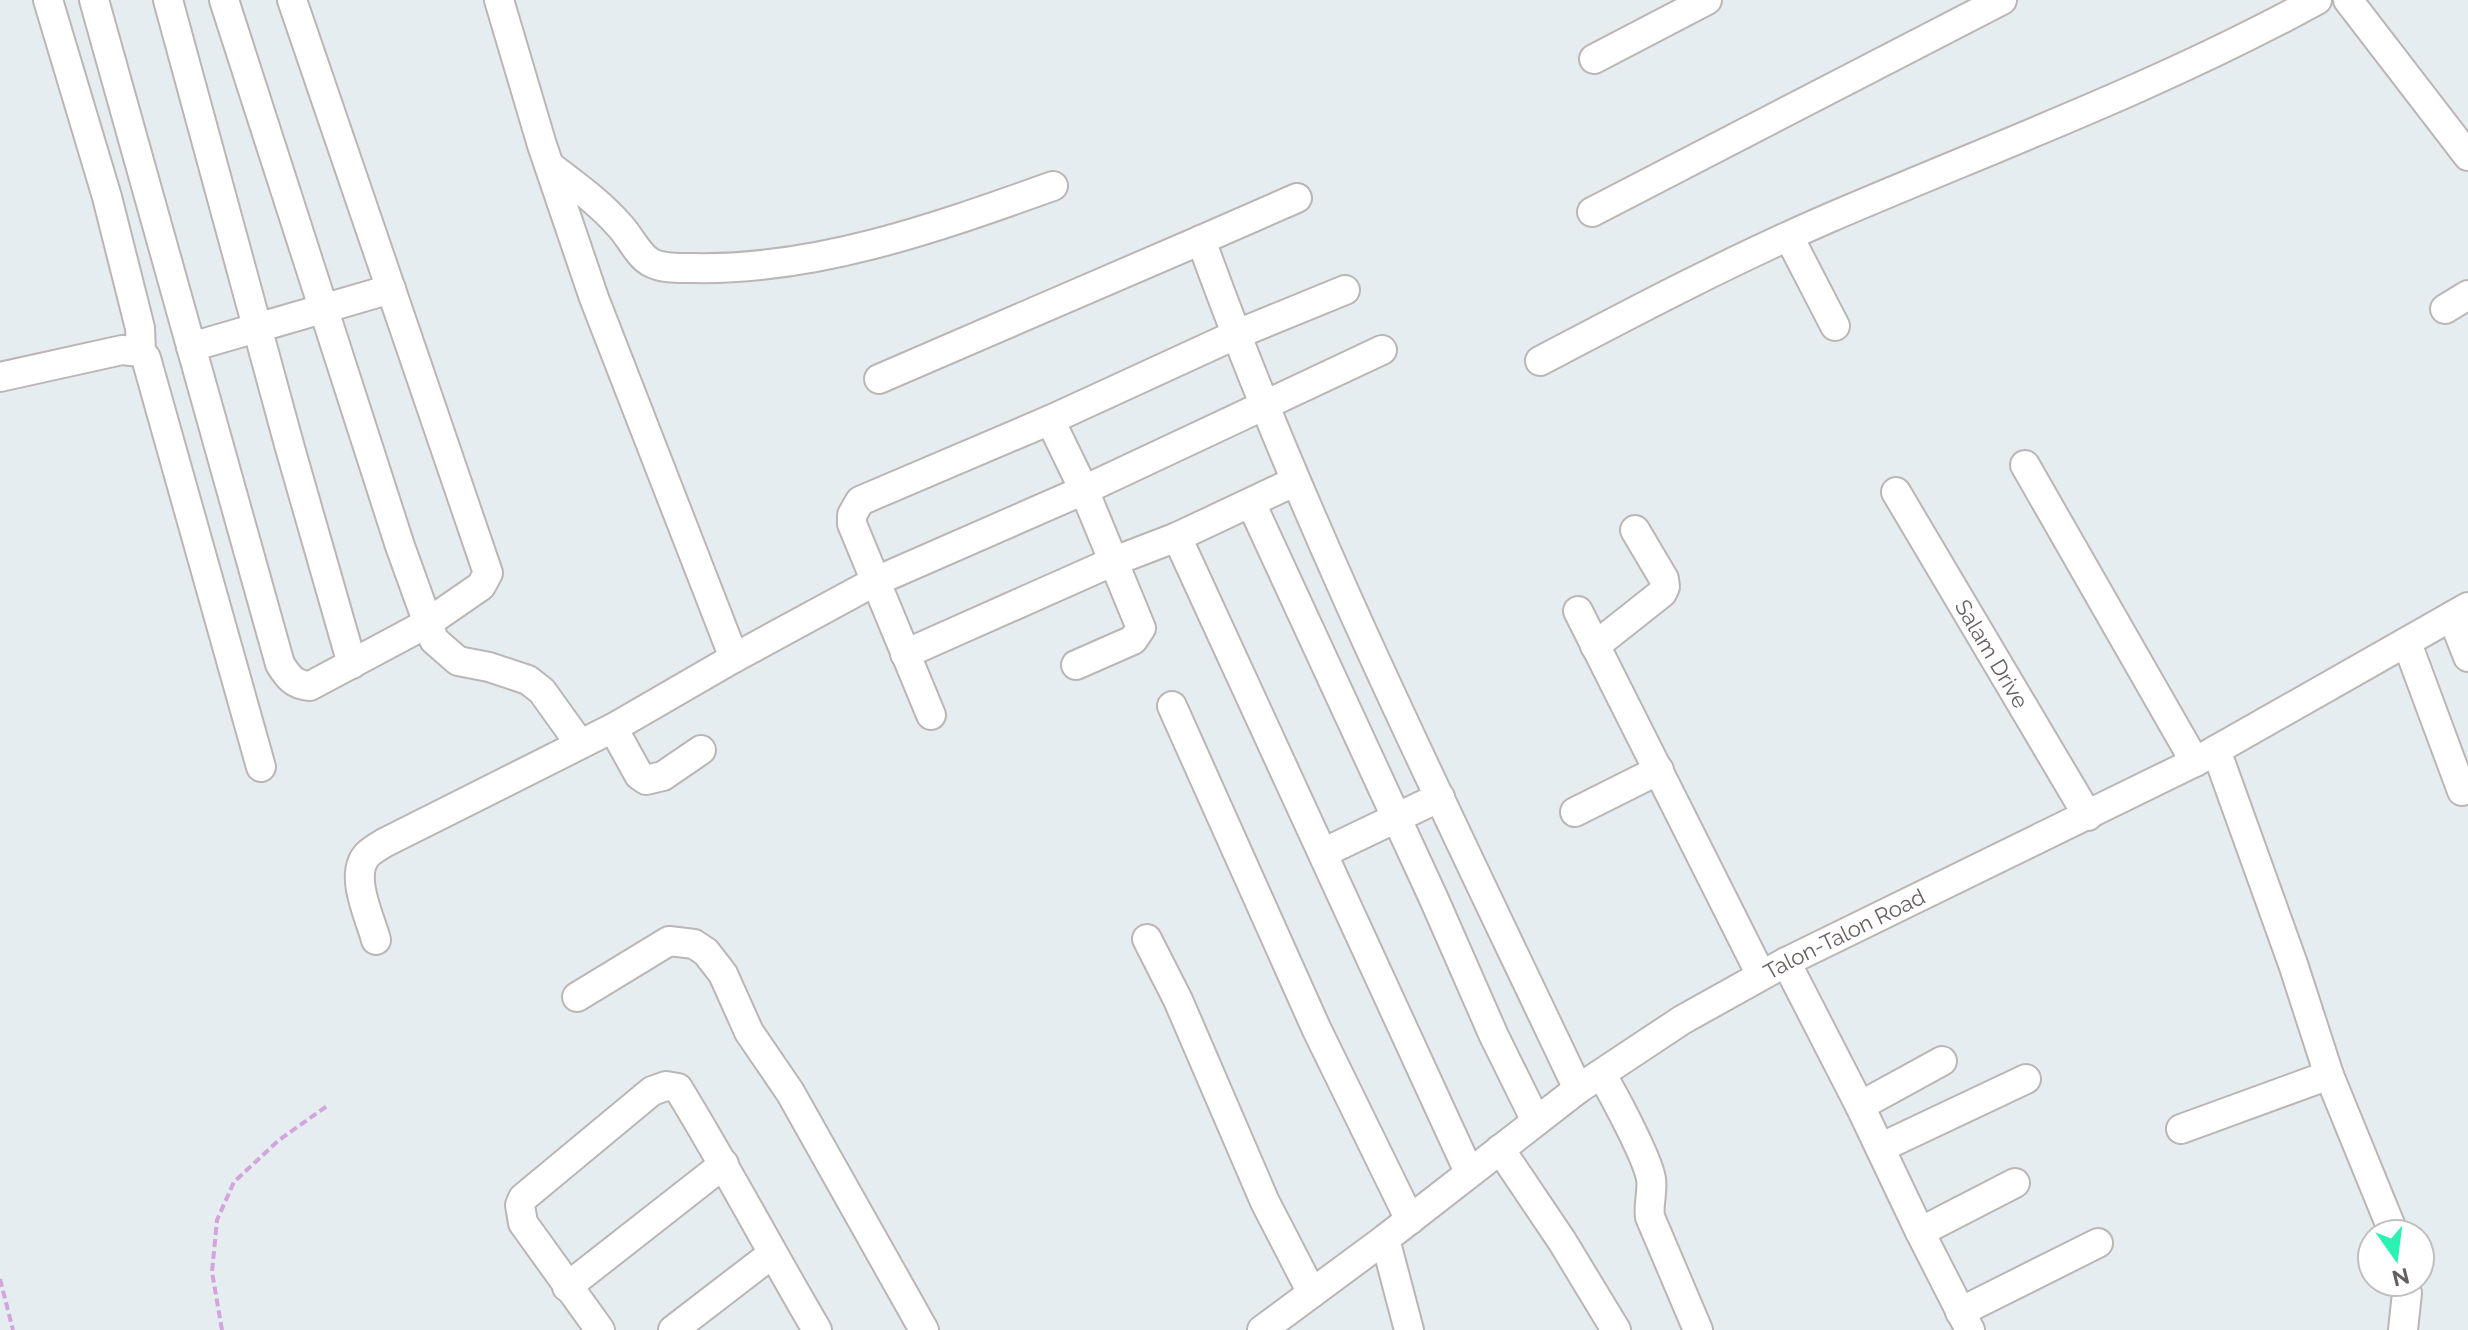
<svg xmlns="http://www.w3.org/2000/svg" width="2468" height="1330" font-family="Raleway,sans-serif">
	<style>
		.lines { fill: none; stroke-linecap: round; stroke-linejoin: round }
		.minor-casing { stroke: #bbb5b4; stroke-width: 32 }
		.path { stroke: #d4a4dc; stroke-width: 4; stroke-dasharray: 8 4; stroke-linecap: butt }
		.minor { stroke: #fff; stroke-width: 28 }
		.labels { text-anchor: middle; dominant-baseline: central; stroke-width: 6; stroke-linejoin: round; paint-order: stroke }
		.street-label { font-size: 22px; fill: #675f5e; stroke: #fff }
	</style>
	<rect width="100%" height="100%" fill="#e6edf1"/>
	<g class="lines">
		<g class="minor-casing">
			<g id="minor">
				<path d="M48,0L107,197L140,328L141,352"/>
				<path d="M94,0L280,664C288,677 294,685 310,686L426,624L481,586L488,573L292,0"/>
				<path d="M168,0L290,448L352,664"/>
				<path d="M224,0L400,546L434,640L458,661L489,667L528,680L542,691L580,744"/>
				<path d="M499,0L542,145L594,298L734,658"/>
				<path d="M2348,0L2468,156"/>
				<path d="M1594,59L1707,0"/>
				<path d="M550,166C573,184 599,202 619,225C630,236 637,254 650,262C662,269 679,268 692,268C816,271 938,227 1053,186"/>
				<path d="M1592,212L2002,0"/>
				<path d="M1789,237L1835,326"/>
				<path d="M1201,240L1297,198"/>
				<path d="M2445,309L2468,295"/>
				<path d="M191,347L391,289"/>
				<path d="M1540,361C1635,311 1730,261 1829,218C1992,148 2160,86 2317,0"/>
				<path d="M0,377L122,350L141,352L146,358L261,767"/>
				<path d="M879,379L1201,240C1306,531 1446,810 1578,1089"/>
				<path d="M1050,420L1084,490L1141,628L1133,640L1076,665"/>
				<path d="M2025,465L2195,762"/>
				<path id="s1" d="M1896,492L2088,816"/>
				<path d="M1251,503L1433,897L1494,1036L1536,1121"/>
				<path d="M1177,537L1469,1172"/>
				<path d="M1578,611L1761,975"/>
				<path d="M2452,616L2468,657"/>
				<path d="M2407,643L2462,791"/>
				<path d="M1595,646L1662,593L1665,587L1664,579L1635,530"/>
				<path d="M905,654L1112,562L1177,537L1296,481"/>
				<path d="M1172,706L1317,1030L1410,1220"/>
				<path d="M931,715L852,524V515L860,501L1050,420L1235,335L1345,290"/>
				<path d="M613,728L639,775L646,780L663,776L701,750"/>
				<path d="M2216,750L2293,964L2329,1075L2394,1234"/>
				<path d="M1575,812L1659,770"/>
				<path d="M1323,853L1440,797"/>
				<path d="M1147,939L1178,1000L1265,1202L1312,1293"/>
				<path d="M376,940C370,917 348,874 368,854C372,850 379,846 384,843L613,728L734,658L874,582L1084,490L1382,350"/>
				<path d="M1786,962L1860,1106L1920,1232L1970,1330"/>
				<path d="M577,997L669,941L694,944L706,952L723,974L749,1032L790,1092L924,1330"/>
				<path d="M1601,1074C1613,1093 1648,1159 1651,1179C1653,1192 1648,1204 1650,1217L1698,1330"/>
				<path d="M1860,1106L1942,1061"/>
				<path d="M2181,1129L2329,1075"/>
				<path d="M1880,1148L2026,1079"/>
				<path d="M1500,1149L1562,1241L1616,1330"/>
				<path d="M1920,1232L2015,1183"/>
				<path d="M1385,1239L1409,1330"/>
				<path d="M567,1287L724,1164"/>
				<path d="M1960,1312L2098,1243"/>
				<path d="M600,1330L523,1223L520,1205L523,1198L652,1091L666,1086L678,1088C727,1168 770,1250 817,1330"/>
				<path d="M673,1330L772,1254"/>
				<path id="s2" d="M1262,1330L1385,1239L1578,1089L1682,1020L1786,962L2195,762L2468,607"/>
				<path d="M2403,1330L2407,1293L2405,1282"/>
			</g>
		</g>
		<g class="path">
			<path d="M0,1279L13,1330"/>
			<path d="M222,1330L212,1272L217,1220L234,1182L279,1140L327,1106"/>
		</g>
		<use href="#minor" class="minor"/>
	</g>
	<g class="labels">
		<g class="street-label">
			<text stroke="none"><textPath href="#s1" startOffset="188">Salam Drive</textPath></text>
			<text stroke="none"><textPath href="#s2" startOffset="706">Talon-Talon Road</textPath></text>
		</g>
	</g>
	<g transform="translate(2396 1258) rotate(166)"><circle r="38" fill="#ffffff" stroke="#c2bfbf" stroke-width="2"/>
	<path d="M0-6L14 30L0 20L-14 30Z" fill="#2bf2b1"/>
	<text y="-12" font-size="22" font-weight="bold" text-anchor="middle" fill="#675f5e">N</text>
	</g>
</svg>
